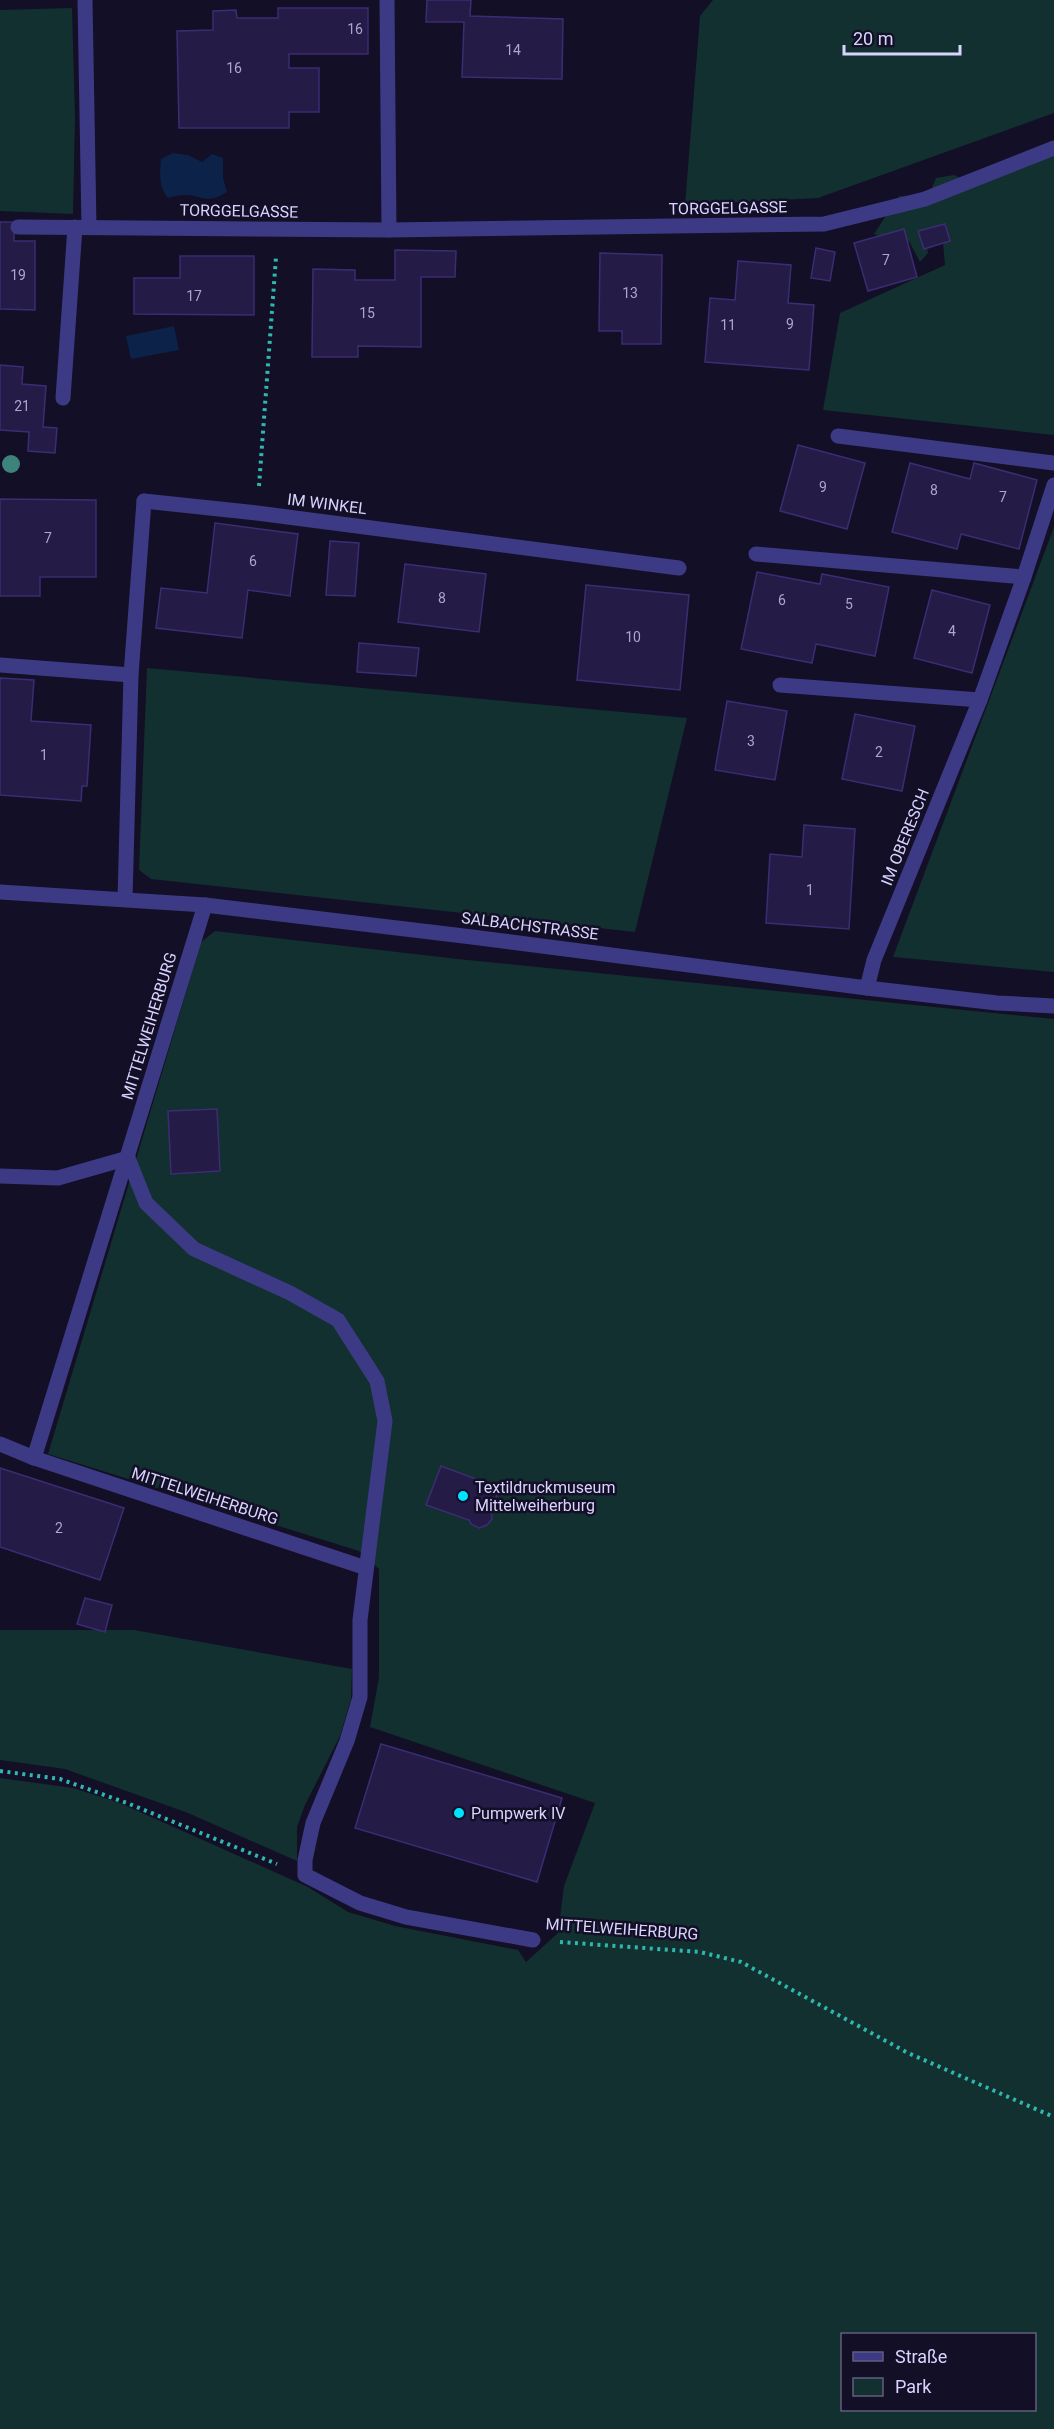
<svg xmlns="http://www.w3.org/2000/svg" width="1054" height="2429" font-family="Roboto,sans-serif">
	<style>
		.green { fill: #12302f; fill-rule: evenodd }
		.water { fill: #0c2248 }
		.building { fill: #241b47; stroke: #3b2d73; stroke-width: 1.5 }
		.lines { fill: none; stroke-linecap: round; stroke-linejoin: round }
		.path { stroke: #2fb8b0; stroke-width: 4; stroke-dasharray: 3 4.5; stroke-linecap: butt }
		.lane { stroke: #3d3a85; stroke-width: 15 }
		.street { stroke: #3d3a85; stroke-width: 15 }
		.tree { fill: #3d827b }
		.poi-dot { fill: #00e5ff; stroke: #130f26; stroke-width: 2 }
		.labels { text-anchor: middle; dominant-baseline: central; stroke-width: 5; stroke-linejoin: round; paint-order: stroke }
		.number-label { font-size: 14px; fill: #aca6d1 }
		.street-label { font-size: 16px; fill: #d9d4ff; stroke: #130f26 }
		.poi-label { font-size: 16px; fill: #d9d4ff; stroke: #130f26; text-anchor: start }
	</style>
	<rect width="100%" height="100%" fill="#130f26"/>
	<g class="green">
		<path d="M713,0H1054V113L818,198L685,205L700,16Z"/>
		<path d="M72,8L75,117L73,214L0,211V10Z"/>
		<path d="M1054,150V435L823,410L840,313L945,265L942,231L925,234L928,253L920,262L910,243L902,234L886,239L874,234L899,196L928,197L936,178L954,175L974,185Z"/>
		<path d="M1054,527V972L893,957Z"/>
		<path d="M147,668L687,718L635,932L151,879L139,870Z"/>
		<path d="M215,931L458,959L1054,1019V2429H0V1778L73,1788L120,1803L308,1887L348,1912L395,1926L518,1950L526,1962L558,1933L564,1886L595,1803L370,1727L379,1677V1569L359,1551L48,1454L201,942ZM842,2334H1034V2410H842Z"/>
		<path d="M0,1630H134L352,1669L351,1699L340,1736L305,1805L297,1827V1861L188,1813L65,1769L0,1760Z"/>
	</g>
	<g class="water">
		<path d="M173,153L188,155L202,162L212,154L223,158V178L227,192C205,206 202,194 183,195C178,195 173,197 168,198C158,186 160,173 161,159Z"/>
		<path d="M174,326L179,350L131,359L126,336Z"/>
	</g>
	<g class="building">
		<path d="M427,0H471L470,16L563,19L562,79L462,77L464,22H426Z"/>
		<path d="M278,8H368V54H289V68H319V112H289V128H179L177,31L213,30V11L236,10L237,18H278Z"/>
		<path d="M0,222H14V241H35V310L0,309Z"/>
		<path d="M945,224L950,241L924,249L918,231Z"/>
		<path d="M904,229L917,277L868,291L854,243Z"/>
		<path d="M816,248L835,252L830,281L811,278Z"/>
		<path d="M395,250L456,251L455,277H421V347L358,346V357H312L313,269L355,270V280H395Z"/>
		<path d="M600,253L662,255L661,344H622V331H599Z"/>
		<path d="M180,256H254V315L134,314V278H180Z"/>
		<path d="M738,261L791,265L788,303L814,305L809,370L705,362L710,298L735,300Z"/>
		<path d="M0,365L23,367L22,384L46,386L43,427L57,428L55,453L28,451L29,432L0,430Z"/>
		<path d="M798,445L865,463L847,529L780,511Z"/>
		<path d="M910,463L970,479L974,463L1037,480L1019,549L961,534L957,549L892,532Z"/>
		<path d="M0,499L96,500V577H40V596H0Z"/>
		<path d="M215,523L298,534L290,596L248,590L242,638L156,628L161,588L207,593Z"/>
		<path d="M330,541L359,543L355,596L326,595Z"/>
		<path d="M405,564L486,574L479,632L398,622Z"/>
		<path d="M757,572L820,584L822,574L889,587L875,656L816,644L812,663L741,649Z"/>
		<path d="M586,585L689,595L680,690L577,680Z"/>
		<path d="M932,590L990,605L972,673L914,658Z"/>
		<path d="M359,643L419,648L416,676L357,672Z"/>
		<path d="M0,678L34,680L31,721L91,725L87,786H82L81,801L0,795Z"/>
		<path d="M727,701L787,711L775,780L715,770Z"/>
		<path d="M855,714L915,726L902,791L842,779Z"/>
		<path d="M804,825L855,829L849,929L766,923L770,854L802,857Z"/>
		<path d="M217,1109L220,1171L171,1174L168,1111Z"/>
		<path d="M441,1466L500,1488L491,1510L492,1519L487,1525L479,1528L471,1524L469,1520L426,1505Z"/>
		<path d="M0,1468L124,1508L100,1580L0,1547Z"/>
		<path d="M85,1598L112,1605L105,1632L77,1624Z"/>
		<path d="M381,1744L562,1798L537,1882L355,1828Z"/>
	</g>
	<g class="lines">
		<g class="path">
			<path d="M259,486L276,257"/>
			<path d="M0,1771L60,1779L127,1803L277,1864"/>
			<path d="M560,1942L700,1952L741,1962L908,2053L1054,2117"/>
		</g>
		<g class="lane">
			<path d="M85,0L89,227"/>
			<path d="M387,0L389,230"/>
			<path d="M63,398L75,227"/>
			<path d="M838,436L1054,463"/>
			<path d="M144,501L257,513L679,568"/>
			<path d="M756,554L1024,577"/>
			<path d="M0,665L131,675"/>
			<path d="M780,685L980,700"/>
			<path d="M128,1158L146,1203L194,1249L290,1293L338,1320L377,1381L385,1421L360,1620V1697L347,1741L313,1823L305,1860V1875L360,1903L406,1917L533,1940"/>
			<path d="M0,1176L58,1178L128,1158"/>
			<path d="M0,1444L34,1458L366,1568"/>
			<path d="M34,1458L205,905"/>
		</g>
		<g class="street">
			<path d="M18,227L389,230L824,224L925,199L1054,148"/>
			<path d="M0,892L205,905L472,937L867,988L997,1003L1054,1006"/>
			<path d="M125,899L131,675L144,501"/>
			<path d="M867,988L874,960L980,700L1024,577L1054,485"/>
		</g>
	</g>
	<circle class="tree" cx="11" cy="464" r="9"/>
	<g class="poi-dot">
		<circle cx="463" cy="1496" r="6"/>
		<circle cx="459" cy="1813" r="6"/>
	</g>
	<g class="labels">
		<g class="number-label">
			<text x="355" y="29">16</text>
			<text x="513" y="50">14</text>
			<text x="234" y="68">16</text>
			<text x="886" y="260">7</text>
			<text x="18" y="275">19</text>
			<text x="630" y="293">13</text>
			<text x="194" y="296">17</text>
			<text x="367" y="313">15</text>
			<text x="790" y="324">9</text>
			<text x="728" y="325">11</text>
			<text x="22" y="406">21</text>
			<text x="823" y="487">9</text>
			<text x="934" y="490">8</text>
			<text x="1003" y="497">7</text>
			<text x="48" y="538">7</text>
			<text x="253" y="561">6</text>
			<text x="442" y="598">8</text>
			<text x="782" y="600">6</text>
			<text x="849" y="604">5</text>
			<text x="952" y="631">4</text>
			<text x="633" y="637">10</text>
			<text x="751" y="741">3</text>
			<text x="879" y="752">2</text>
			<text x="44" y="755">1</text>
			<text x="810" y="890">1</text>
			<text x="59" y="1528">2</text>
		</g>
		<g class="street-label">
			<text transform="translate(728 208) rotate(-1)">TORGGELGASSE</text>
			<text transform="translate(239 211) rotate(1)">TORGGELGASSE</text>
			<text transform="translate(327 504) rotate(7)">IM WINKEL</text>
			<text transform="translate(905 837) rotate(-68)">IM OBERESCH</text>
			<text transform="translate(530 926) rotate(7)">SALBACHSTRASSE</text>
			<text transform="translate(149 1026) rotate(-73)">MITTELWEIHERBURG</text>
			<text transform="translate(205 1496) rotate(18)">MITTELWEIHERBURG</text>
			<text transform="translate(622 1929) rotate(4)">MITTELWEIHERBURG</text>
		</g>
		<g class="poi-label">
			<text x="475" y="1487">Textildruckmuseum<tspan x="475" dy="18">Mittelweiherburg</tspan></text>
			<text x="471" y="1813">Pumpwerk IV</text>
		</g>
	</g>
	<rect x="841" y="2333" width="195" height="78" fill="#130f26" stroke="#625e7d" stroke-width="1.5"/>
	<rect x="853" y="2352" width="30" height="9" fill="#3d3a85" stroke="#625e7d" stroke-width="1.5"/>
	<text x="895" y="2363" font-size="18" fill="#d9d4ff">Straße</text>
	<rect x="853" y="2378" width="30" height="18" fill="#12302f" stroke="#625e7d" stroke-width="1.5"/>
	<text x="895" y="2393" font-size="18" fill="#d9d4ff">Park</text>
	<path d="M844 45v9h116v-9" fill="none" stroke="#d9d4ff" stroke-width="3"/>
	<text x="853" y="45" font-size="18" fill="#d9d4ff" stroke="#130f26" stroke-width="4.5" paint-order="stroke">20 m</text>
</svg>
